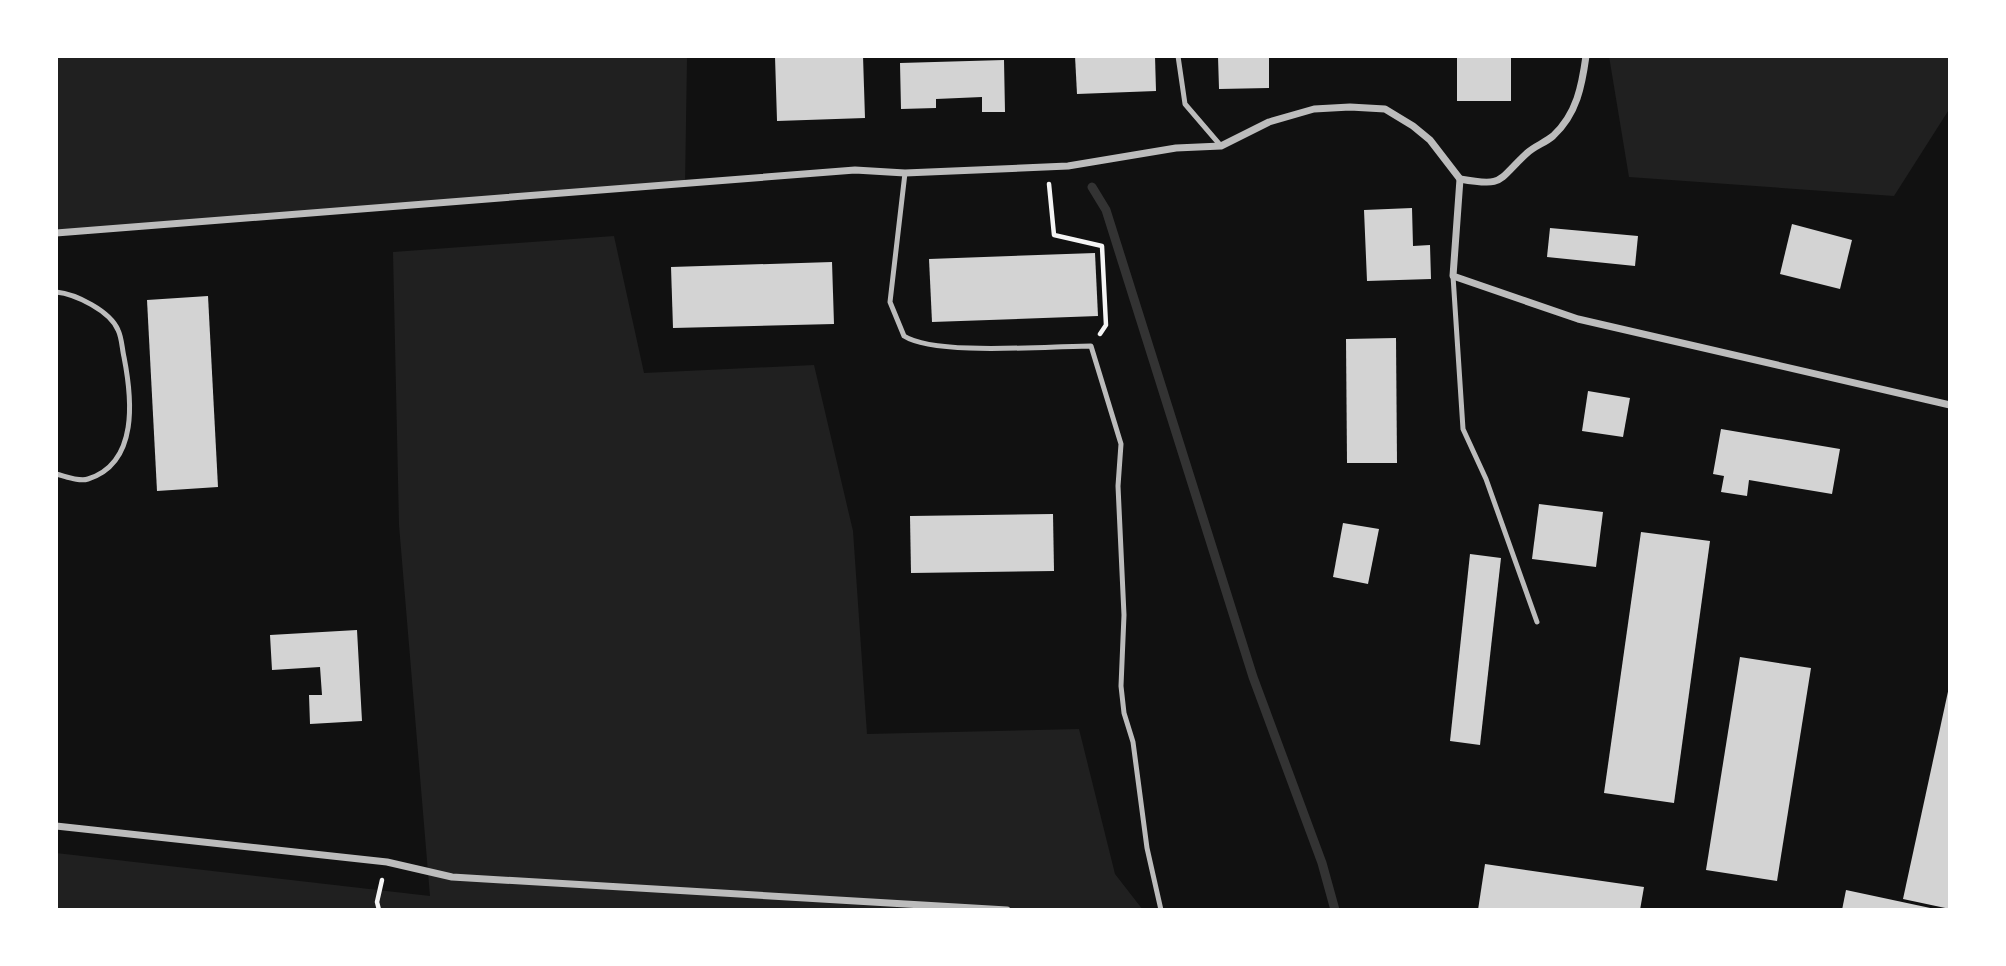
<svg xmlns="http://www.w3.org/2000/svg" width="2006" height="966" font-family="'Fira Sans',sans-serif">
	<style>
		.green { fill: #202020 }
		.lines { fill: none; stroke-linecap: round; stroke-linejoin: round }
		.stream { stroke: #333; stroke-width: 9 }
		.building { fill: #d3d3d3 }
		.path { stroke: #f5f5f5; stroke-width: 4.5 }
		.service { stroke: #bcbcbc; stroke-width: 5 }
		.minor { stroke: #bcbcbc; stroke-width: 7 }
	</style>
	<rect width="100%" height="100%" fill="#111"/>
	<g class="green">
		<path d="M56,56H687L685,185L56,233Z"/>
		<path d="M1609,56H1950V108L1894,196L1629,177Z"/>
		<path d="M614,236L644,373L814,365L853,531L867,734L1079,729L1115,874L1143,910H56V853L430,896L399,525L393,252Z"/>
	</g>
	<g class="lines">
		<path class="stream" d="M1092,187L1106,210L1253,677L1322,863L1335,910"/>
	</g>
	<g class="building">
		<path d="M775,56H863L865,118L777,121Z"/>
		<path d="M1075,56H1155L1156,91L1077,94Z"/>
		<path d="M1218,56H1269V88L1219,89Z"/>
		<rect x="1457" y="56" width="54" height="45"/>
		<path d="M1004,60L1005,112H982V97L936,99V108L901,109L900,63Z"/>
		<path d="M1412,208L1413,246L1430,245L1431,279L1367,281L1364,210Z"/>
		<path d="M1792,224L1852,240L1840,289L1780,274Z"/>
		<path d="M1550,228L1638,236L1635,266L1547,257Z"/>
		<path d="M1095,253L1098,316L932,322L929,259Z"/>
		<path d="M832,262L834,324L673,328L671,267Z"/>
		<path d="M208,296L218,487L157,491L147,300Z"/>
		<path d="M1396,338L1397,463H1347L1346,339Z"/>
		<path d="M1588,391L1630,398L1623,437L1582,431Z"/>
		<path d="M1721,429L1840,449L1832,494L1749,480L1747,496L1721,492L1724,476L1713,474Z"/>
		<path d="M1539,504L1603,512L1596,567L1532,559Z"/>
		<path d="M1053,514L1054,571L911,573L910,516Z"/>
		<path d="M1343,523L1379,529L1368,584L1333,577Z"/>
		<path d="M1641,532L1710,541L1674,803L1604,793Z"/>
		<path d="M1470,554L1501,558L1480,745L1450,741Z"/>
		<path d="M357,630L362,721L310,724L309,695H322L320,667L272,670L270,635Z"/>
		<path d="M1740,657L1811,668L1777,881L1706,870Z"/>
		<path d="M1949,687H1950V909L1903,899Z"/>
		<path d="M1485,864L1644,887L1640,910H1478Z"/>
		<path d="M1846,890L1935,909V910H1842Z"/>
	</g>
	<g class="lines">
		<g class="path">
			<path d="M1049,184L1054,235L1102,246L1106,325L1100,334"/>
			<path d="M379,910L377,902L382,880"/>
		</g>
		<g class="service">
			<path d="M1178,56L1185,104L1221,146"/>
			<path d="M905,173L890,302L904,336C935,356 1049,346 1091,346L1121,444L1118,486L1124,615L1121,686L1124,713L1133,742L1147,848L1161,910"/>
			<path d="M1453,276L1463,429L1486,479L1537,622"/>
			<path d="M56,292C76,294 110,311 118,330C122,338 122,349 124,357C132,398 139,463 88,479C79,482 65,476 56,474"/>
		</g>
		<g class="minor">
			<path d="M1460,179C1504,187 1497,181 1526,154C1534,146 1545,143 1553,136C1577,114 1582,85 1586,56"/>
			<path d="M56,233L855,170L905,173L1068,166L1176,148L1221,146L1269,122L1314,109L1350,107L1385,109L1413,126L1430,140L1460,179L1453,276L1578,319L1950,405"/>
			<path d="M56,826L387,862L452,877L1007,910"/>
		</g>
	</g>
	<rect width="2006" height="966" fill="none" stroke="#ffffff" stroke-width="116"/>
</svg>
